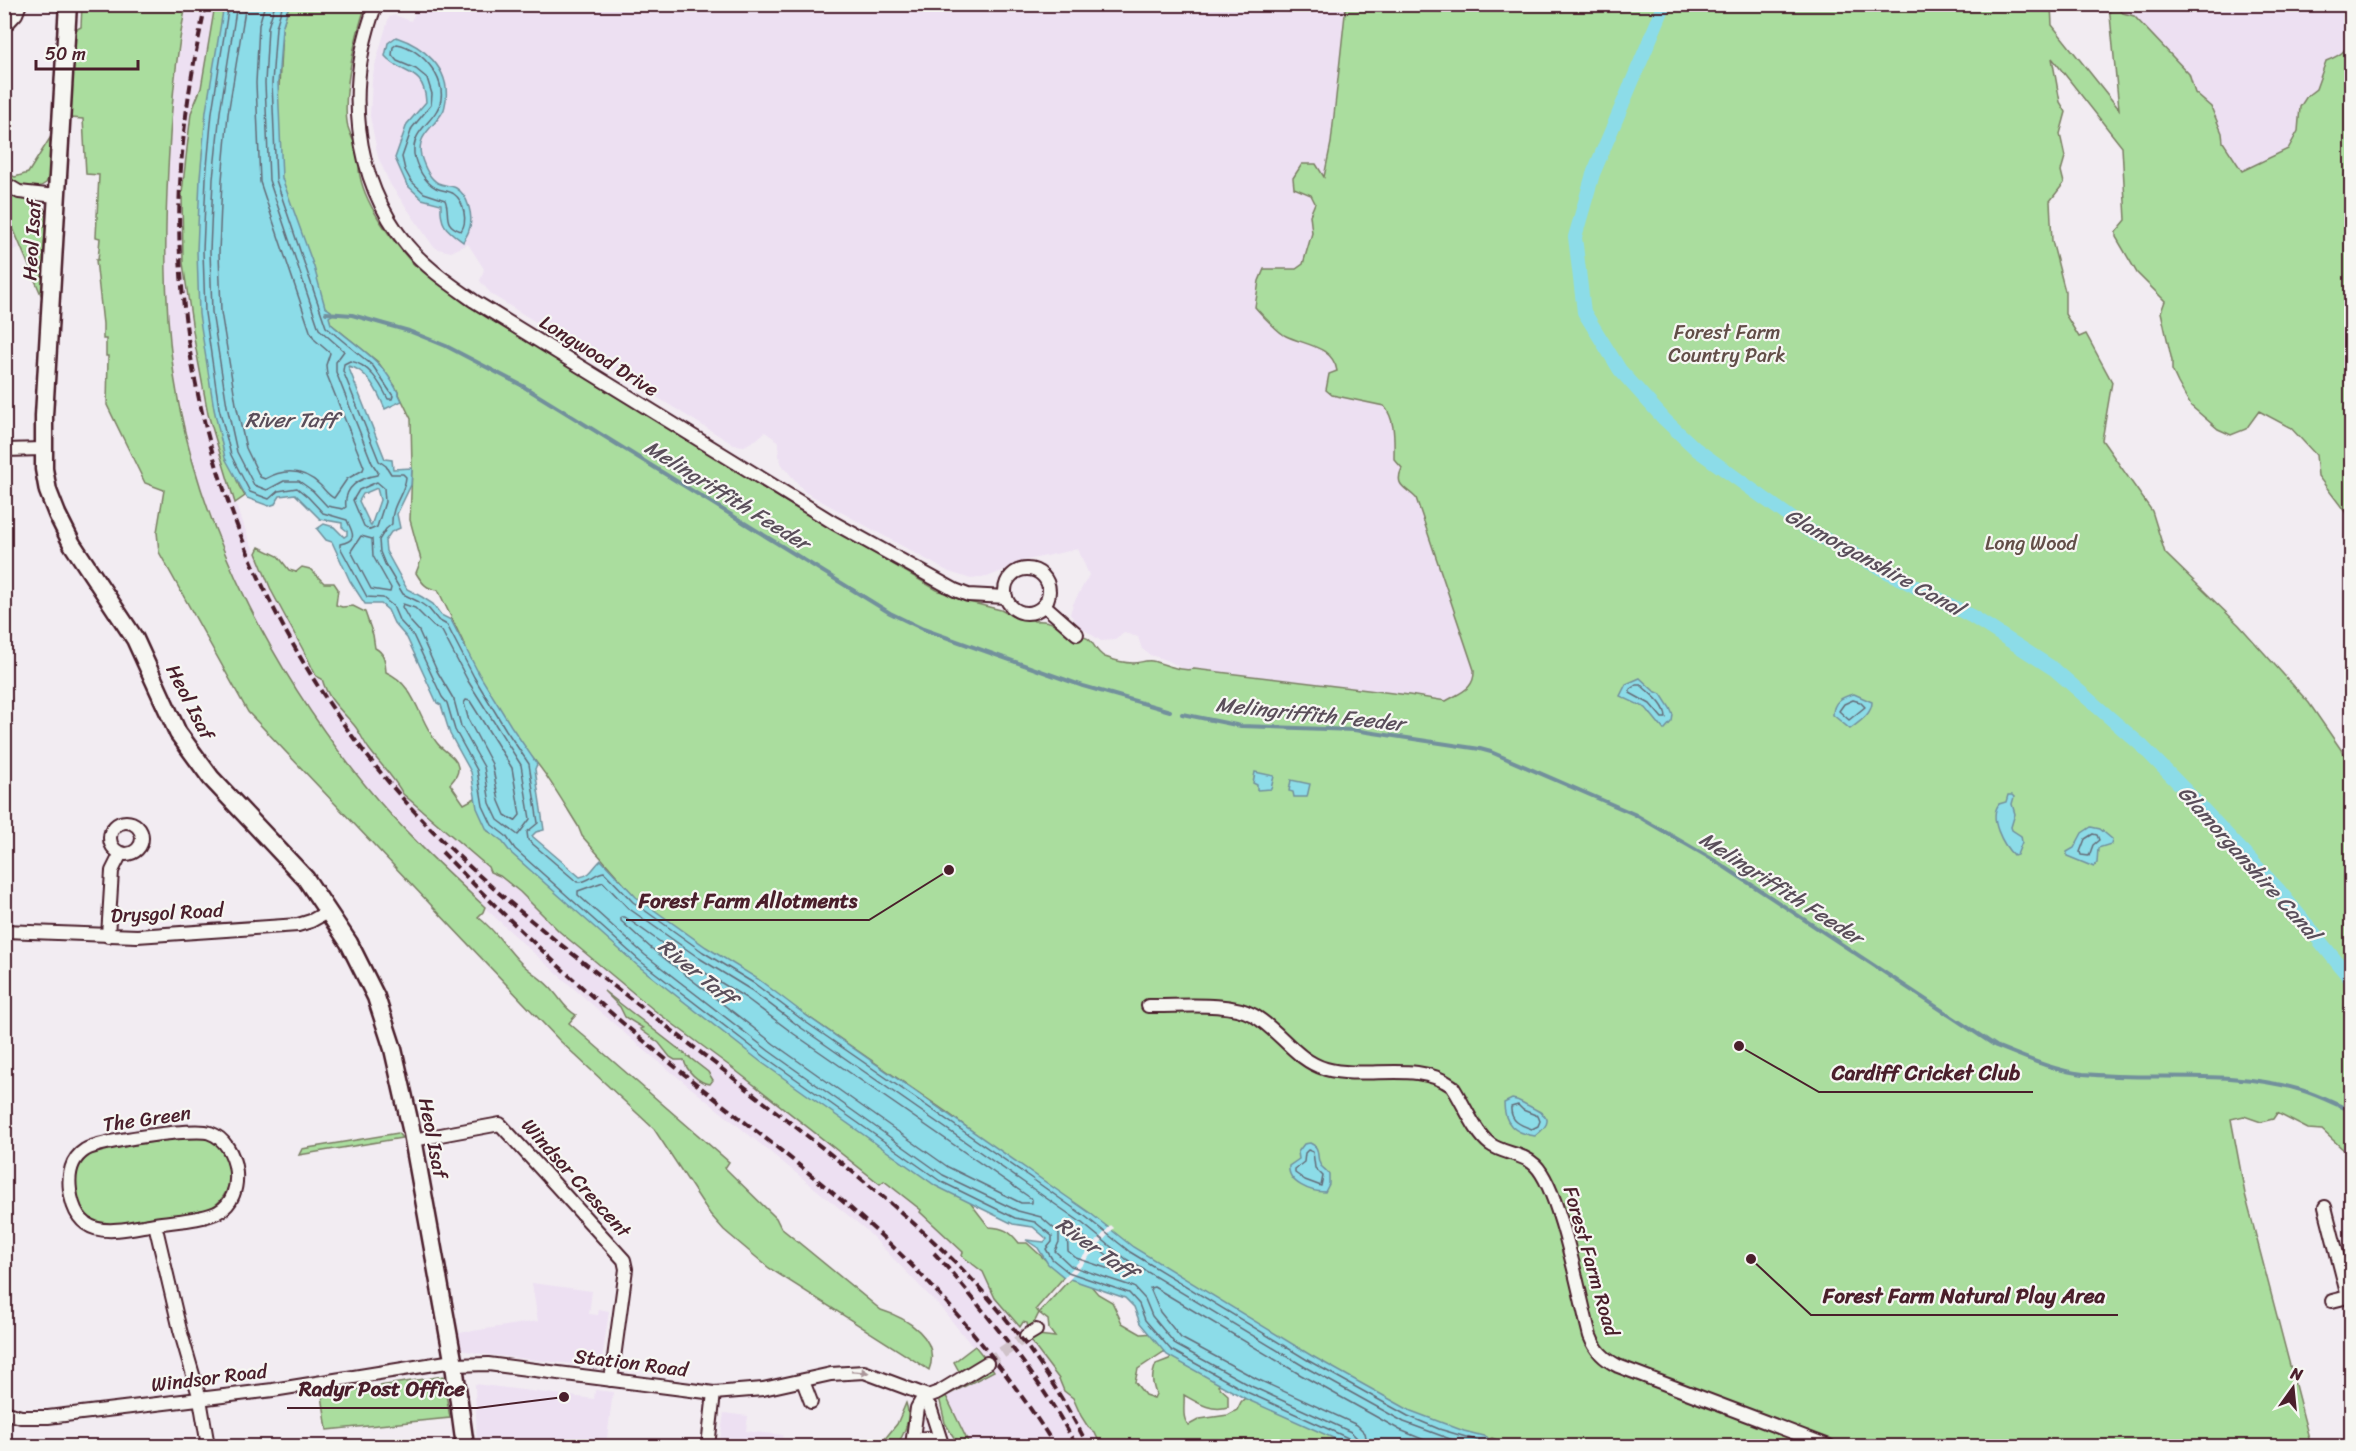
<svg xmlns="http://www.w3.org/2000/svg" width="2356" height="1451" font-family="Sriracha,sans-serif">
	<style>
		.built { fill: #ede0f2 }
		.green { fill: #aadd9e; stroke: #7a7e64; stroke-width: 1.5 }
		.water { fill: #8cdce8; stroke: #72909c; stroke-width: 1.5; fill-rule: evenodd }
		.pier { fill: #f2ecf2 }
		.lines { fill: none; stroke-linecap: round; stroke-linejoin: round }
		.shore { stroke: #646b77; stroke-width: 1.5 }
		.stream { stroke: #72909c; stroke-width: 4 }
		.canal { stroke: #8cdce8; stroke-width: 14 }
		.street-tunnel { stroke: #d0c3ca; stroke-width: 12; stroke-dasharray: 12 6; stroke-linecap: butt }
		.street-casing { stroke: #4a1f2b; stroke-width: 16 }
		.secondary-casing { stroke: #4a1f2b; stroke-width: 21 }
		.street { stroke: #f6f6f2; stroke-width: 12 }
		.secondary { stroke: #f6f6f2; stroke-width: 16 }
		.rail { stroke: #4a1f2b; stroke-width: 4; stroke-dasharray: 9 4.5; stroke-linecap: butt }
		.oneway { fill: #a99598 }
		.labels { text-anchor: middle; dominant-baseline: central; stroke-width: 4.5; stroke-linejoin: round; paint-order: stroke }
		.street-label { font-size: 20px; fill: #4a1f2b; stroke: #f6f6f2 }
		.park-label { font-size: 20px; fill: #624e48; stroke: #f6f6f2 }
		.water-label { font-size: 21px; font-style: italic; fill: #5a4e5a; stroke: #f6f6f2 }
		.leader { fill: none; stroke: #4a1f2b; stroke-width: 2 }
		.callout-dot { fill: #4a1f2b; stroke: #f6f6f2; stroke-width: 2 }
		.callout-label { font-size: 21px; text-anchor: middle; font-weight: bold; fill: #4a1f2b; stroke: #f6f6f2; stroke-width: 4.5; stroke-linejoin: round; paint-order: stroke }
	</style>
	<rect width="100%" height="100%" fill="#f2ecf2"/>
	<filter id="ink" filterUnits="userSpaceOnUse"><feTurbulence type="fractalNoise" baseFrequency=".0167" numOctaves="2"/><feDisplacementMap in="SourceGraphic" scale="12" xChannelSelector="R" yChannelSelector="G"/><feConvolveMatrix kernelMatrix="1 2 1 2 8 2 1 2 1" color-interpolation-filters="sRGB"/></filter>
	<g filter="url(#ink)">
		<g class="built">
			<path d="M419,4L1352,5L1384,385L1492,706L1188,672L1167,660L1150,655L1142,649L1138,637L1124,633L1115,640L1101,641L1079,626L1070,614L1073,604L1089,575L1078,549L1018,562L1005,570L987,577L971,579L949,572L805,492L782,465L779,456V442L765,432L757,439L744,446L734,445L492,295L480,281L484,269L468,244L451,252L438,249L433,246L390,184L378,157L370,116L372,80L376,61L389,17L395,15L411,21Z"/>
			<path d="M186,5H215L220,457L249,540L316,670L737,1069L880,1184L884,1180L921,1210L1003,1290L995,1298L1060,1378L1104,1446H970L946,1396L990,1365L975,1346L973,1347L942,1309L865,1229L638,1045L528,948L437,863L366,786L335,746L288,677L257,621L224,552L193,465L173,368L167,306L165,215L170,122Z"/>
			<path d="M2113,5H2351V68L2303,158L2244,174L2125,16Z"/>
			<path d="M5,217L19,248L5,253H4Z"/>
			<path d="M532,1283L592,1291L589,1314L598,1315L599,1309L609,1311L601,1367L489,1355L466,1351L461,1348L459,1333L538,1321Z"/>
			<path d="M475,1384L594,1399L595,1390L613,1392L606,1446H477Z"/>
			<path d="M724,1413L748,1416L746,1431L783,1435L781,1446H719Z"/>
		</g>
		<g class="green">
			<path d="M82,5H186C175,59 171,114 168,169C164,248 164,327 179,405C207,544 276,675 365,785C401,829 443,868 485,907L483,912L478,917C494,929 505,946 519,961C529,972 544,979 554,992C562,1001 565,1009 576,1015L569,1023L729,1162L725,1168L776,1218L781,1228L881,1310C907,1318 941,1339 929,1370L769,1268L724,1230L710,1214L654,1129L559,1040L248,712L159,552L157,532L164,490L145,483L107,405L108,356H106V339H103V324L96,260H98L100,238L96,237L99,175L86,174L83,119L71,118L68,101L70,33L81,27Z"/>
			<path d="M215,5H236L231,464L239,486L245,496L235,503L208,414L195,344L183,263L182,193L191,113L201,88Z"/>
			<path d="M289,5H366C356,33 341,98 348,127C351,137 358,149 360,161C360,164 359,167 359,170C363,204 393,241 414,265L421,266L588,377L799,510L805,508L823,518L826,525L937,590L965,601L1001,610L1012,616L1032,619L1034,621C1051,619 1059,626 1072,637C1097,633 1090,650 1105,657C1113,660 1125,663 1133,663C1140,663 1145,660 1152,661C1166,664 1179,672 1194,669L1409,695L1446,701C1461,692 1475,689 1474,670L1416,498C1405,487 1394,486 1402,468L1394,459C1394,441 1396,420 1384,406L1332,395L1326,390L1329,374L1337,371C1333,346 1305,345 1286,336C1280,334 1260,313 1255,307L1259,281L1264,269H1296L1303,264L1312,233L1310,215L1315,203L1311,195L1294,188L1293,178L1302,164H1316L1324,177L1331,143L1346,5H2051L2052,25L2119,109L2109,5H2113L2123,13L2134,16L2189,74L2195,93L2211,107L2222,133L2223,142L2242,171L2288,149L2298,131L2300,107L2307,96L2316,89L2326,61C2344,54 2347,51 2351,32V516L2346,513L2318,476L2316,455L2291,428L2259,411L2246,429L2231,435L2218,429L2191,406L2178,383L2172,370V361L2161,312L2165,301L2137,273L2116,237V232L2126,220L2122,147L2052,58L2060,102L2066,112L2060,134L2065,157L2061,171L2064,183L2050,201L2052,241L2065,291V314L2079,337L2086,334L2112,382L2102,440L2152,511L2165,553L2239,625L2309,703L2351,764V1162L2346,1152L2322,1130L2308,1129L2277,1113L2273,1119L2261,1122L2244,1116L2231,1119L2245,1194L2311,1446H1515L1492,1438L1481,1442L1428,1418L1415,1417L1310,1355L1305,1358L1155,1262L1135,1254L948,1113L807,1016L657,922L582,836L578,826C567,809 536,754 520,747L472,669L465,646L438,590C426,589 422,583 416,573L421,560L410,520L412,468L411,419L395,386L378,362L331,324L264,169L273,134L279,88L282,28Z"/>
			<path d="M50,138V173L46,183C32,193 12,187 4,172L15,177L28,173Z"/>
			<path d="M4,190L22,199L38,202L46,211L42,297L5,209Z"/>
			<path d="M259,547L278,556L289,570L296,572L302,567L310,569L324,583H334L338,589L336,605L342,607L353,606L365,612L373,635L375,648C385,653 385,662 386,672C416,685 418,719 437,743C443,751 457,757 458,767C459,774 454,779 450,784L464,804L475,798L488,831L493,834L502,831L965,1196L989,1227C1004,1228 1010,1231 1019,1243H1027L1064,1277L1036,1309L1039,1313L1070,1279L1076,1278L1086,1280L1098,1294L1112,1302L1122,1323L1134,1330L1141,1334L1156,1333L1165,1351L1138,1369L1135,1382L1145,1395L1154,1398L1156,1394C1152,1383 1151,1376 1156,1364L1169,1359L1180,1348L1223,1380L1218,1386L1228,1395V1407C1211,1412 1198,1403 1184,1395C1185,1405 1181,1419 1189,1425L1200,1419L1228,1415L1237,1410L1241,1402L1251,1392L1365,1446H1101L1095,1433L1088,1427L1081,1416L1073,1398L1064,1391L1059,1379L1028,1338L1038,1335L1055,1337L1049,1329L1048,1320L1039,1313L1031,1329L1028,1328L1027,1323L1023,1322L1020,1327L995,1298L983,1272L962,1256L963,1252L920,1212L921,1210L884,1181L880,1184L735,1070L654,1010L560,932L520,892L500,876L490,872L488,867L403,794C394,777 380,764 369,749C363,741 360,732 354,725C340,708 329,702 322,679L316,676L308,659L272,592L256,553Z"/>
			<path d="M604,991L708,1072L713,1080L710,1084C698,1083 686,1070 684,1060H675L670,1057L659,1043L640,1029L643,1028L625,1017L620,1007Z"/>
			<path d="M398,1133L402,1138L299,1155L302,1149Z"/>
			<path d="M195,1135C203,1137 210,1138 217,1144C238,1161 233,1197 209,1209C185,1213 116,1231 95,1222C80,1215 76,1197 75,1182C75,1167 85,1156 98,1151Z"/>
			<path d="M975,1346L984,1357L960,1373L954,1362Z"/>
			<path d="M990,1365L994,1371L946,1396L970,1446H959L945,1423L939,1397Z"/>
			<path d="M443,1376L450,1418L327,1430L322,1395Z"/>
			<path d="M906,1403C912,1418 904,1435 896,1446H879L897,1424Z"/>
		</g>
		<g class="water">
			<path d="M224,5H289L282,28L278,83L282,178L314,267L325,307L331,311L332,315L329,317L331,324C363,352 384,359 402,401L385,409C378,392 367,369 348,366L385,459L392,460L393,469L412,468L411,485L397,514L400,528L391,532L385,541L386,551L407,589L422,597L433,604L441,615L451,620L479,674L511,726L537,764L535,769L544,830L536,832L532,836L580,877C592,875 593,867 601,860L636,897L706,947L758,979L807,1016L1090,1213L1133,1247L1312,1356L1411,1411L1464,1431L1487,1437L1491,1443L1498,1446H1351L1246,1399L1167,1355L1140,1323L1134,1307L1125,1298L1064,1277L1048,1264L1038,1248L1026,1240L1044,1242L1047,1239L1033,1227L1013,1224L936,1186L761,1062L637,965L511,853L501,840L487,830L477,808L471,772L450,734L441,705L437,703L407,638L394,623L388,610L381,604H365L350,581L332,542L326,540L317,529L324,524L334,527L344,537L347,535V531L342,527V523L320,519L295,494L280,496L275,504L269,506L247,498L225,458L214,409L199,314L197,251L200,178L206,111ZM377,488L380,500L371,526L359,501L363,494Z"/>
			<path d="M396,37C423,46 450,68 446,100C445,104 445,110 442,113C433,128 416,136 421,156C424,166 429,178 438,183C444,186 451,185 456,188C468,195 474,217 469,230C468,234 465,238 463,242C446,229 440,226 441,204L422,199L407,185L395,158L407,124L426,102C424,67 403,77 385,56L388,43Z"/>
			<path d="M1640,678L1654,691L1661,694L1670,708L1673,715L1672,721L1664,730L1646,708L1620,696L1626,684Z"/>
			<path d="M1854,694L1872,702C1872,714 1859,722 1850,729L1833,715C1833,702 1841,697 1854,694Z"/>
			<path d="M1255,772L1274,776L1271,789L1257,790V785L1253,783Z"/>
			<path d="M1291,780L1310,784L1307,797H1294L1293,792L1289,791Z"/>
			<path d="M2008,795H2012L2014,797L2012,804L2015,814L2011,827L2012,830L2021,836L2022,842L2017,855L2014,856C2003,845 1988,818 1999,804L2006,802Z"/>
			<path d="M2091,827L2100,829L2112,839L2111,844L2098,848L2097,863L2094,867L2067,856V852L2074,848L2082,833Z"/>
			<path d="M1512,1099C1520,1100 1522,1103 1529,1106C1547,1115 1556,1120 1535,1136C1514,1133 1504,1124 1504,1103Z"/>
			<path d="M1310,1143C1322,1148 1315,1157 1321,1166C1324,1169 1327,1171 1329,1174V1184L1325,1192C1311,1192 1287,1183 1289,1166L1299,1159L1298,1152L1304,1144Z"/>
		</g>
		<path class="pier" d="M1111,1225L1114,1228L1070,1279L1067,1282L1062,1280Z"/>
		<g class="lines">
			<g class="shore">
				<path d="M229,4L212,112L206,178L203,251L205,313L219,408L231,455L250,492L269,499L278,491L297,488L308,497L323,513L347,520C351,531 360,540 340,544V547L367,597L383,598L393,606L399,620L413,635L442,697L447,703L455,730L477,770L483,806L492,825L506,836L515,849L640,961L765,1057L940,1181L1015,1218L1035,1222L1052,1236V1242L1046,1249L1052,1259L1068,1272L1129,1293L1139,1304L1145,1320L1171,1350L1249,1393L1348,1438L1352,1446"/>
				<path d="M237,4L220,112L213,179L210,251L212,312L227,406L237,452L254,485L267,490L284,481H299L313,491L327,506L343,509L346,507C343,487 360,478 377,475L378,472L372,463L336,372V362L344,351L319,329L269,180L265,83L268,27L275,4"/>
				<path d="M246,4L228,114L222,180L219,252L221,312L236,404L246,448L260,477L265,479C285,468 303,469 320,485C325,490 328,495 334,498L347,479L363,470L364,467L327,375L326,365L330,353L315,340L310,331L260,182L256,83L259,25L265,4"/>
				<path d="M283,4L276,27L272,83L276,180L326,327L373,366L393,396L392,399H388C380,383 369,364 350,361L344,364L343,371L379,461L386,466L391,474H403L406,477C405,494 391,504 392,524L386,529L379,540L380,552L385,564L403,594L419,602L429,609L438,620L447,625L474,677L506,730L529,764L538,823L527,832L528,840L577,882C589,883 594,873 604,872L633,902L703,952L755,984L804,1021L1031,1178L1086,1217L1130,1252L1309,1361L1408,1416L1439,1429L1483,1442L1486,1446"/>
				<path d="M397,44C422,48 453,84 437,110C428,126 412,132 414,154C416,166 425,183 436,188C441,191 449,190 454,194C464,201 468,222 461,231C441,224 451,214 445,200L424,193L411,181L405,170L402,157L412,128L431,105L432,94L427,78L416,69L397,61L392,55L393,47Z"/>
				<path d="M377,482L384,488L385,502L377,527L370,530L364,526L353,500L359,490Z"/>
				<path d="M361,536L372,539L373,556L391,588L390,592L371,589L351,551Z"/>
				<path d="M403,604L415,608L433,626L442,631L468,681L521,765L530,819L518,835L498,820L490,803L484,767L461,726L454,700L437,671L419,631L410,621L402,607Z"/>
				<path d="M1636,685H1641C1650,694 1666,704 1666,718H1662L1650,704L1630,693V689Z"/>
				<path d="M466,700L470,701L512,768L520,815L515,821L505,815L499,801L492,764L469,721L464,703Z"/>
				<path d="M1853,700L1860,702L1865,707L1849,720L1839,711L1844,704Z"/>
				<path d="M2093,834L2097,835L2099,840L2093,845L2089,856L2081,855L2080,852L2085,839Z"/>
				<path d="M625,917L694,966L746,998L794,1034L1032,1199V1203H1021L948,1167L774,1044L651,948L621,921V917Z"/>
				<path d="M1518,1105L1523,1110L1538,1116L1540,1121L1538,1126L1532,1129C1520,1125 1510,1121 1511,1107Z"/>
				<path d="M1308,1150L1313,1152L1315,1168L1323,1176L1321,1186L1305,1180L1295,1173V1169L1304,1162L1305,1153Z"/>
				<path d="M1071,1227L1124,1268V1272L1121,1273L1076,1258L1068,1251L1067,1230Z"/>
				<path d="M1359,1446L1357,1438L1351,1432L1253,1387L1176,1345L1152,1316L1145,1299L1134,1287L1071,1266L1055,1251L1059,1242V1233L1041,1217L1018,1211L943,1175L769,1051L645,955L578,895V891L603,882L628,908L699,958L751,990L800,1027L1026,1184L1082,1223L1126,1259L1305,1367L1404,1422L1469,1446"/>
				<path d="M1368,1446L1365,1433L1357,1425L1257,1379L1181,1338L1160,1312L1150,1288L1154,1287L1301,1375L1400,1430L1439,1446"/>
			</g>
			<g class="stream">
				<path d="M326,313L352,315L409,331L446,346L521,385L890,613L923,629L1083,686L1170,711"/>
				<path d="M1182,714L1241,726L1354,730L1480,749L1491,752L1634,814L1717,862L1996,1046C2024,1057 2052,1070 2083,1074C2155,1081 2230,1069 2301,1090C2318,1095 2335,1104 2352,1111"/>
			</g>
			<path class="canal" d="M1665,4L1593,174L1575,237L1584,312L1620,370L1664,419L1696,449L1808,530L1973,617L2054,669L2141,745L2189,794L2278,889L2352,981"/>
			<path class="street-tunnel" d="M987,1363L1026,1336"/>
			<g class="street-casing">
				<g id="street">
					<path d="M376,4C345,84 352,177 407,245C426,268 450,284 474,301L834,523L955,590L968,595L1006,597"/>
					<path d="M4,27L16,14L20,4"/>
					<path d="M4,183L19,192L56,196"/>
					<path d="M4,450L43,449"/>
					<circle cx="1027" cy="591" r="22"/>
					<path d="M1044,605L1077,634"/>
					<circle cx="126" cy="838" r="16"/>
					<path d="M4,931L137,936L298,925L311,921L329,911"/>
					<path d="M108,936L112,871L121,853"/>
					<path d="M1148,1006C1177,1007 1229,1001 1253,1015C1280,1030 1295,1060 1326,1069C1367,1080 1417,1060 1452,1086C1463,1102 1475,1133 1490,1144C1503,1154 1523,1153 1535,1165C1560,1189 1580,1299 1590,1336C1596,1351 1604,1359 1618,1366L1829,1446"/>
					<path d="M413,1140L500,1124L624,1260L626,1269L611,1380"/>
					<path d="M2325,1207L2348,1297"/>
					<path d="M155,1224C117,1230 77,1244 70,1190C68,1175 71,1159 85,1150C98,1141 196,1127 210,1133C239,1143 247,1197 218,1212C202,1220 173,1221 155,1224L180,1330L200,1399L208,1446"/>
					<path d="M2332,1301L2352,1296"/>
					<path d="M1026,1336L1036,1330"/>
					<path d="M454,1365L488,1364L714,1393L763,1389L831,1374L864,1372L928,1396L939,1392L987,1363"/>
					<path d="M803,1381L811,1402"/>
					<path d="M923,1399L930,1407L942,1444"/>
					<path d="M4,1412L21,1417H48L273,1390L453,1361"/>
					<path d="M912,1445L917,1408L924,1396"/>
					<path d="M708,1446L714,1393"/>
					<path d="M910,1446C920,1435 932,1436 943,1445"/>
				</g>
			</g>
			<g class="secondary-casing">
				<path id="secondary" d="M68,4L44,416V469L48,491L57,514L72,544L135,639L178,733L211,778L306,879L349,943L376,997L393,1049L412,1133L454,1365L465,1446"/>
			</g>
			<use href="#street" class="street"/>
			<use href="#secondary" class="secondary"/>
			<g class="rail">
				<path d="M206,4C187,87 176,171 180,256C190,471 283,678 433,831C520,920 629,996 727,1073C802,1133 881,1190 950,1257C1006,1312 1053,1377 1088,1446"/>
				<path d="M442,852C508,920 578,986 651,1047C730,1113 814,1172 889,1243C952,1303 1009,1373 1055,1446"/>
				<path d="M934,1253C953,1273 970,1295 988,1317C1021,1358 1052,1399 1076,1446"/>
			</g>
		</g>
		<defs><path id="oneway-solid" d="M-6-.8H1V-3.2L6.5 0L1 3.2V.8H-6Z" transform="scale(1.5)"/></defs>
		<use class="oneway" href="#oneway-solid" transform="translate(860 1372) rotate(4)"/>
	</g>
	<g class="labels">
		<g class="street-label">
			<text transform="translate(32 240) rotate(-87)">Heol Isaf</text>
			<text transform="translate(599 356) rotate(32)">Longwood Drive</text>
			<text transform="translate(190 702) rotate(63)">Heol Isaf</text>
			<text transform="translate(167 913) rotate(-3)">Drysgol Road</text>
			<text transform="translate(147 1119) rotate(-8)">The Green</text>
			<text transform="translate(433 1138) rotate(79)">Heol Isaf</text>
			<text transform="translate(576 1178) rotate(48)">Windsor Crescent</text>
			<text transform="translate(1591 1261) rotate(74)">Forest Farm Road</text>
			<text transform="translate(631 1363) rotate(7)">Station Road</text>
			<text transform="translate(209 1378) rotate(-7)">Windsor Road</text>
		</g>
		<g class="park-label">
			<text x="1727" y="332">Forest Farm<tspan x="1727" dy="23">Country Park</tspan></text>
			<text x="2031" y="543">Long Wood</text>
		</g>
		<g class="water-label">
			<text x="291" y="420">River Taff</text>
			<text transform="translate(727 495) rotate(32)">Melingriffith Feeder</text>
			<text transform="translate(1874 562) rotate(29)">Glamorganshire Canal</text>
			<text transform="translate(1310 714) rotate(6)">Melingriffith Feeder</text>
			<text transform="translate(2249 863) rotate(48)">Glamorganshire Canal</text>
			<text transform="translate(1781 888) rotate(33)">Melingriffith Feeder</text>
			<text transform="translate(697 972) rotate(39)">River Taff</text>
			<text transform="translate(1096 1248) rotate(35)">River Taff</text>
		</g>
	</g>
	<path class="leader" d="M949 870L869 920H626M1739 1046L1819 1092H2033M1751 1259L1811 1315H2118M564 1397L477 1408H287"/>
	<g class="callout-dot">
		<circle cx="949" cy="870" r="6"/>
		<circle cx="1739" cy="1046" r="6"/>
		<circle cx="1751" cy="1259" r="6"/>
		<circle cx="564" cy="1397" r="6"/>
	</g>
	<g class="callout-label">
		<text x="748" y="908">Forest Farm Allotments</text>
		<text x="1926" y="1080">Cardiff Cricket Club</text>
		<text x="1964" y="1303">Forest Farm Natural Play Area</text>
		<text x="382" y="1396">Radyr Post Office</text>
	</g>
	<rect width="2356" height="1451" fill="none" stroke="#f6f6f2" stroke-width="24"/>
	<rect x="12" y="12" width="2332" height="1427" fill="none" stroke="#4a1f2b" stroke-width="2" filter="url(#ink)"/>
	<g transform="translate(2293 1388) rotate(15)" stroke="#f6f6f2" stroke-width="4.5" paint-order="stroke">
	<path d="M0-4.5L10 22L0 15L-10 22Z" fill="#4a1f2b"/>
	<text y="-9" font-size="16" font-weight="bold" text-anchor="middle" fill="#4a1f2b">N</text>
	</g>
	<path d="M36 60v9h102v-9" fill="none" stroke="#4a1f2b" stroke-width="3"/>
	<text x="45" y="60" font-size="18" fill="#4a1f2b" stroke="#f6f6f2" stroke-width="4.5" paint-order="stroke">50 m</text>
</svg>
